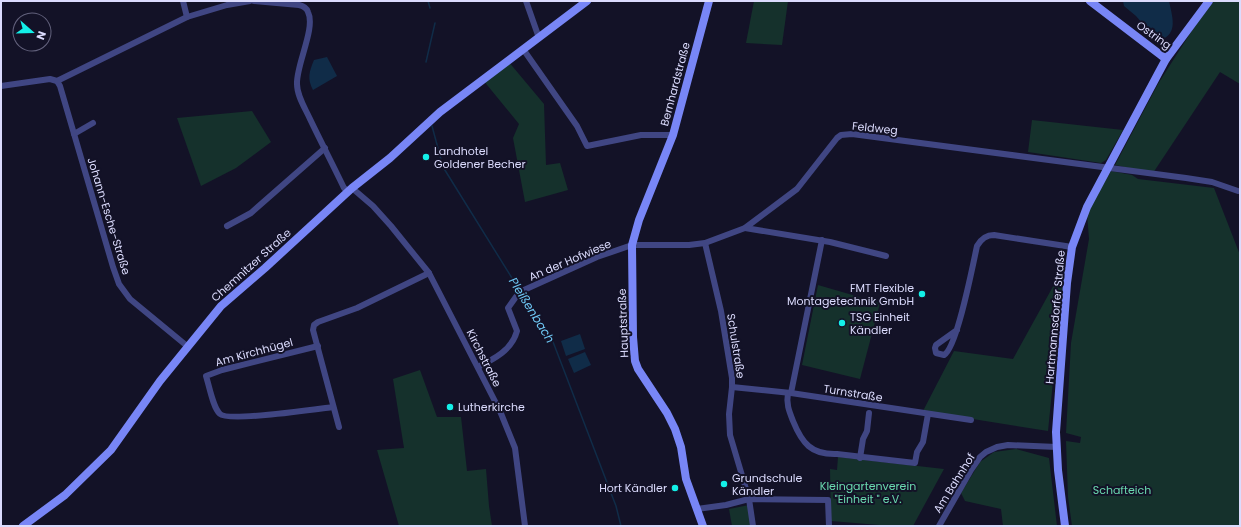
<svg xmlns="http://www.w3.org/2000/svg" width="1241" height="527" font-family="Poppins,sans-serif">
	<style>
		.green { fill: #15312c }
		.water { fill: #102c48 }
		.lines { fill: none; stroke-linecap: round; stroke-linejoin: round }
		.stream { stroke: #102c48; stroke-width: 1.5 }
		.street { stroke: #404683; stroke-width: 6 }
		.secondary { stroke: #7886f6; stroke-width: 8 }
		.poi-dot { fill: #13f0e8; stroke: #131227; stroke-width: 1.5 }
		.labels { text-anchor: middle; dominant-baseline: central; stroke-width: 4; stroke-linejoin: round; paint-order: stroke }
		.street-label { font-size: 11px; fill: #dbdbfd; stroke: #131227 }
		.poi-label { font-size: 11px; fill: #dbdbfd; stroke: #131227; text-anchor: start }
		.park-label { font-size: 11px; fill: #6ad9af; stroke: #131227 }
		.water-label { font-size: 12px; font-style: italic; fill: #6fc9f6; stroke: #131227 }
	</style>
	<rect width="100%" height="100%" fill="#131227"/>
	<g class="green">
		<path d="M754,1H788L782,45L746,43Z"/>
		<path d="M1214,1H1240V84L1220,72L1153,173L1115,165L1158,84L1193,29Z"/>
		<path d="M508,61L544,104L546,165L560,163L568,190L525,202L513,138L519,124L483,80Z"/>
		<path d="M252,111L271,142L236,168L201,186L177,118Z"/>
		<path d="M1032,120L1123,130L1106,160L1101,163L1028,152Z"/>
		<path d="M1111,171L1132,175L1138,179L1214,188L1240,255V526H1072L1068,497L1066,441L1080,443L1081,437L1066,433L1071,343L1089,239L1087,213Z"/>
		<path d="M1056,281L1063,282L1048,431L923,411L954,351L1013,359Z"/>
		<path d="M818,285L880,303L860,379L802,365Z"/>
		<path d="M420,370L437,417H461L467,471L486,469L489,506L492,526H399L377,450L404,448L393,379Z"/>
		<path d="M1016,449L1049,458L1057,526H1003L1001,509L965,501L961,493L980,462L994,452Z"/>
		<path d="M838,457L944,469L913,526H891L831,521L830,469L837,470Z"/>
		<path d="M749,505L752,526H732L729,509Z"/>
	</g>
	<g class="water">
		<path d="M1123,1H1169C1172,16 1179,34 1160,40L1155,38L1136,16L1124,6Z"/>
		<path d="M327,57L337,76L313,90C307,79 309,72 314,60Z"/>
		<path d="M580,334L585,349L566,356L561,341Z"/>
		<path d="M585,352L591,365L574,373L568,359Z"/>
	</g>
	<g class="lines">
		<g class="stream">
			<path d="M428,1L430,8"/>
			<path d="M426,62L435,23"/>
			<path d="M432,126L443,167L520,291"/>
			<path d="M522,294L550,334L616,506L621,526"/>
		</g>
		<g class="street">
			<path d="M183,1L187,17"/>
			<path d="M254,1L299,5C303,6 307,8 308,12C316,28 296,65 297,84C297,96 305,108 310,119C321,142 333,165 344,188L348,191"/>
			<path d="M526,1L539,38"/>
			<path d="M523,49L577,126L587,146L641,135H673"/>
			<path d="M57,81L60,86L113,267L119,284L130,299L187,346"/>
			<path d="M1,86L50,79L57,81L187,17L227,5L250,1"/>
			<path d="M74,134L93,123"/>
			<path d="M352,188L373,206L391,226L429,273L500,411L515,448L525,526"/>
			<path d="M227,226L251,213L325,148"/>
			<path d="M745,228L830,242L886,256"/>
			<path d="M705,243L721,311L732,378V387L729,414L730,435L749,499L753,526"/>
			<path d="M957,330L936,345L935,348L936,353L944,355C957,348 973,264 977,246C981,239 986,235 994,235L1072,247"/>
			<path d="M318,346L222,370L206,376C209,385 213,408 220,414C228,422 317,409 333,407"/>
			<path d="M478,367C494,359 512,350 517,331L508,308L518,294L524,290L597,257L632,245H689L705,243L745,228L797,189L837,138L841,135L852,134L1186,178L1212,182L1238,191"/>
			<path d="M732,387L791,393L971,420"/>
			<path d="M788,393C786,404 789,411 793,421C802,443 811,455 837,454L915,463L917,452L923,442L928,414"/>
			<path d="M791,393L822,240"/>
			<path d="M339,427L313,330L314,325L318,322L357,308L429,273"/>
			<path d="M860,458L863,439L867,431L869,413"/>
			<path d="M697,509L726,505L749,499L828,500L829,526"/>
			<path d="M939,526L971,470L980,457L986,452L997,447L1008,445L1057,447"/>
		</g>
		<g class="secondary">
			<path d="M1090,1L1166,59"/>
			<path d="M23,526L65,495L111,450L160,381L221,306L265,268L352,188L390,158L440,112L587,1"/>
			<path d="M703,526L686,479L681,447L675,429L667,413L638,369L635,361L633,337L632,245L639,220L673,135L709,1"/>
			<path d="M1065,526L1058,470L1056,432L1067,283L1072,247L1087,207L1159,72L1166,59L1209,1"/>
		</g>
	</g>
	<g class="poi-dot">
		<circle cx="426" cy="157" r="4"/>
		<circle cx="922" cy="294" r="4"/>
		<circle cx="842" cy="323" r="4"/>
		<circle cx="450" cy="407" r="4"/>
		<circle cx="724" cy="484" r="4"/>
		<circle cx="675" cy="488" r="4"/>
	</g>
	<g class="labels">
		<g class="street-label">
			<text transform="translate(1154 35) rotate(35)">Ostring</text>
			<text transform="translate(675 84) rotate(-75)">Bernhardstraße</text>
			<text transform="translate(875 128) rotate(6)">Feldweg</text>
			<text transform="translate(109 216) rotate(73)">Johann-Esche-Straße</text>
			<text transform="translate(570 260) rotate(-23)">An der Hofwiese</text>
			<text transform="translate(251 265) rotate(-42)">Chemnitzer Straße</text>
			<text transform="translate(1055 317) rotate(-85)">Hartmannsdorfer Straße</text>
			<text transform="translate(623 323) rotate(-92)">Hauptstraße</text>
			<text transform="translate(736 346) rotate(81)">Schulstraße</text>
			<text transform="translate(254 352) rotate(-15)">Am Kirchhügel</text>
			<text transform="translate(484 358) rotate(63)">Kirchstraße</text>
			<text transform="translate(853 393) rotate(9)">Turnstraße</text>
			<text transform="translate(954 483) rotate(-58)">Am Bahnhof</text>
		</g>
		<g class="poi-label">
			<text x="434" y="151">Landhotel<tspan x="434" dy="13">Goldener Becher</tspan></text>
			<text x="914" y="288" text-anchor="end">FMT Flexible<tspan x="914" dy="13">Montagetechnik GmbH</tspan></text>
			<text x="850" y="317">TSG Einheit<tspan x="850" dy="13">Kändler</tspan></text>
			<text x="458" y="407">Lutherkirche</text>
			<text x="732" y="478">Grundschule<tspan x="732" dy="13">Kändler</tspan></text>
			<text x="667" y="488" text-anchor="end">Hort Kändler</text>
		</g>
		<g class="park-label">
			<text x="868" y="486">Kleingartenverein<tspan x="868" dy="13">"Einheit " e.V.</tspan></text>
			<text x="1122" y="490">Schafteich</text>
		</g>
		<g class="water-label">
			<text transform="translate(532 310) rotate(58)">Pleißenbach</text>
		</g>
	</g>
	<rect width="1241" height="527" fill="none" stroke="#dbdbfd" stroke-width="4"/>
	<g transform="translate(32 32) rotate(110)"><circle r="19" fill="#131227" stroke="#63627d"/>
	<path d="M0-3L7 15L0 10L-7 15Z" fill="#13f0e8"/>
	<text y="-6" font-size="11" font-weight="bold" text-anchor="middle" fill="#dbdbfd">N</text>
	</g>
</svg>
